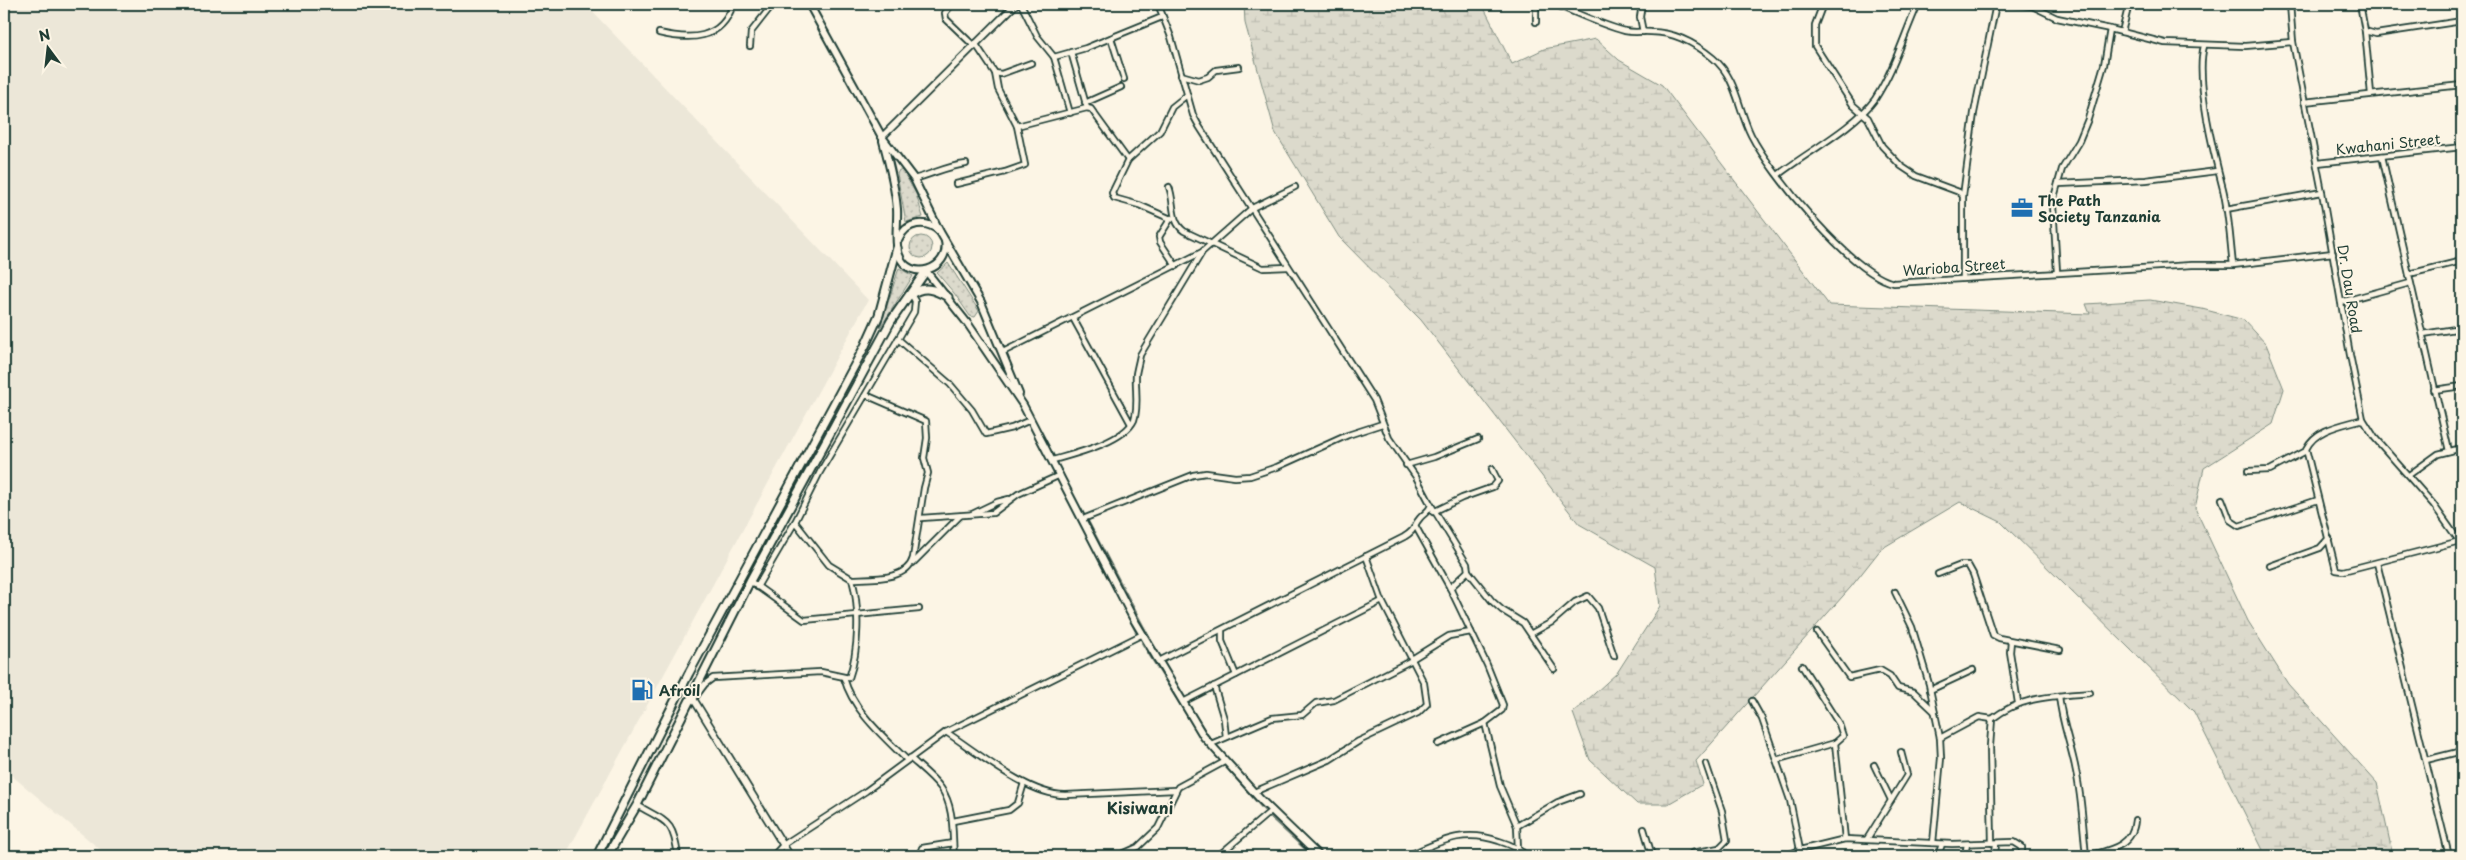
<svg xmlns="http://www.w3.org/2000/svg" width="2466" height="860" font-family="'Playpen Sans',sans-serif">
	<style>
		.built { fill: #ece7d8 }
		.grass { fill: url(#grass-dots); stroke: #7e8c80 }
		.wetland { fill: url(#wetland-marsh); stroke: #7e8c80 }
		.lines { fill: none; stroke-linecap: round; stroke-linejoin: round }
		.stream { stroke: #758479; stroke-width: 2 }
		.minor-casing { stroke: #1f3d34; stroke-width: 8 }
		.tertiary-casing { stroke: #1f3d34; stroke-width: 9 }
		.secondary-casing { stroke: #1f3d34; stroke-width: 10 }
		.primary-casing { stroke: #1f3d34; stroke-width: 11 }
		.minor { stroke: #fcf5e5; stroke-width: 4.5 }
		.tertiary { stroke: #fcf5e5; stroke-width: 5.5 }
		.secondary { stroke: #fcf5e5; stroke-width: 6 }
		.primary { stroke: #fcf5e5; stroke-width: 7 }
		.labels { text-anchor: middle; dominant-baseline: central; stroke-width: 4; stroke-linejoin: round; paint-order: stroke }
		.street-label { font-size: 14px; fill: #1f3d34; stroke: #fcf5e5 }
		.poi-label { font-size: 14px; font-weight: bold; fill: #1f3d34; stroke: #fcf5e5; text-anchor: start }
		.quarter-label { font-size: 16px; font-weight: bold; fill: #1f3d34; stroke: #fcf5e5 }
	</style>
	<defs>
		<pattern id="grass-dots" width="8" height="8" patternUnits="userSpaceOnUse" patternTransform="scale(1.25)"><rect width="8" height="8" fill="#dcdacc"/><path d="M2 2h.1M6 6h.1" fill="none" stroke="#bcbcb0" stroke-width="1.8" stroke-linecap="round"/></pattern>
		<pattern id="wetland-marsh" width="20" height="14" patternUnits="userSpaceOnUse" patternTransform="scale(1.25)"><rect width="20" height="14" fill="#dcdacc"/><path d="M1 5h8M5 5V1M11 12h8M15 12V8" fill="none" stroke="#bcbcb0"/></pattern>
	</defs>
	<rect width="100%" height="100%" fill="#fcf5e5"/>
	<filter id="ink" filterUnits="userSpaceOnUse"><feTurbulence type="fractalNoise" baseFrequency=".02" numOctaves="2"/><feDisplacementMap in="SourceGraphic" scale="10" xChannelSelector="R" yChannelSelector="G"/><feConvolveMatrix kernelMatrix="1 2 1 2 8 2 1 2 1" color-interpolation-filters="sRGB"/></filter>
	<g filter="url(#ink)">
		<path class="built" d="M4,4H585L868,300L565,856H108L4,769Z"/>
		<g class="grass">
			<path d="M899,170L903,171L916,194L923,217L906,222L897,174Z"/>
			<circle cx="921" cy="247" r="11"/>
			<path d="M948,263L979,311L975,317L970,316L954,293L937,273Z"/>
			<path d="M899,268L913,276L880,328Z"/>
		</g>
		<path class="wetland" d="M1244,4H1482L1512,64L1544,49L1596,39L1619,60L1662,85L1829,305L2090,314L2086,304L2150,300L2202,309L2244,320L2266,344L2284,389L2273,424L2204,468L2195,508L2248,621L2288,684L2377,783L2393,856H2266L2194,712L2001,522L1960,502L1881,549L1851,587L1696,761L1703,784L1668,804H1637L1590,760L1573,713L1617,673L1660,606L1655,567L1579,524L1421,320L1339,237L1275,132L1245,23Z"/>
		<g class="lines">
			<g class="stream">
				<path d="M1088,521L1159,656"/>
				<path d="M1104,569L1136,632"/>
				<path d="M1142,643L1199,735"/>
				<path d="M1164,664L1182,695"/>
				<path d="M1190,707L1211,740"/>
				<path d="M1212,750L1218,758"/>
				<path d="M1225,766L1264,810"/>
				<path d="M1270,817L1306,850"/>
			</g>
			<g class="minor-casing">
				<g id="minor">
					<path d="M952,4L945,13L946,19L973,45"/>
					<path d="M1021,4L1037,36L1054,57L1086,48L1162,17"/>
					<path d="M1158,4L1171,37L1193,115L1199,126L1374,400L1389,438L1416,477L1431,505C1429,512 1424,513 1420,518C1412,527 1417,529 1404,537L1159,661"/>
					<path d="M1554,4C1577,13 1601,25 1625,31C1634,33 1643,31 1651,32C1674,32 1696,44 1713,58C1737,78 1738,109 1751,135C1770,173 1853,275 1894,283L2192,265H2233L2333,253"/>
					<path d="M1642,4L1640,17L1643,32"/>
					<path d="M1823,4L1815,25V46L1853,105L1868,118L1882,146L1901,166L1916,176L1959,192L1963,196"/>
					<path d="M2013,4L2032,6L2057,18L2110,29L2165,43L2245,46L2293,42"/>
					<path d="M2290,4L2293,42L2322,192L2350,355L2363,419L2375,438L2433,504L2462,545"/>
					<path d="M2360,4L2365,31L2371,94"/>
					<path d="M1536,22V4"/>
					<path d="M2365,31L2376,34L2462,21"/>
					<path d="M2122,32L2129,4"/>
					<path d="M659,33C689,40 722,41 733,4"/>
					<path d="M1111,38L1124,79"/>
					<path d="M975,43L995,73L1001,74L1031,63"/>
					<path d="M750,46L751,32L773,4"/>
					<path d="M2204,46C2195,79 2214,155 2223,189C2229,214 2230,240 2233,265"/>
					<path d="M1071,52L1087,108L1091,109L1128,160"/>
					<path d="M1054,57L1070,113"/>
					<path d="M995,73L998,89L1017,126L1087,108"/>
					<path d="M1181,75L1199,80L1208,77L1216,70L1239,67"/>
					<path d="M2304,102L2462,85"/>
					<path d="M1085,103L1121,87"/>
					<path d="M2382,156L2449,451"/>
					<path d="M2317,163L2462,147"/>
					<path d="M1778,175C1806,153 1855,127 1875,99C1894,70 1904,35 1918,4"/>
					<path d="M914,179C933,174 947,166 966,164"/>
					<path d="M956,184L1005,172L1025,165L1017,126"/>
					<path d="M2058,184L2146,180L2217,171"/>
					<path d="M1169,187C1175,202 1170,221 1184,231L1263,268L1288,267"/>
					<path d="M2226,209L2322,192"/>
					<path d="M1171,218L1159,237L1160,242L1176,266"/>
					<path d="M1171,219L1139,205L1114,198L1112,193L1128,160L1160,131L1172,107L1187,95"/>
					<path d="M2057,272L2053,205L2055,194L2062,169L2079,141L2088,119L2104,65L2110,29"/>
					<path d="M2409,274L2462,261"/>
					<path d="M1963,278V196L1974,113L1996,4"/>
					<path d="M2341,302L2410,283"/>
					<path d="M1073,318L1131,424"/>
					<path d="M2423,334L2462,328"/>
					<path d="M898,339L950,384L972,410L986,434L1012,428L1030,420"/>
					<path d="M1003,352L1202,252L1252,208L1295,187"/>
					<path d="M2434,390L2462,386"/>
					<path d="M2363,419C2344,425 2316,428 2306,449L2336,570L2343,571L2460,541"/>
					<path d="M1053,460C1074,454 1124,442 1134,420C1139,407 1135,388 1136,374C1137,368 1139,361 1140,355L1201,254"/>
					<path d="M1406,465L1434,457L1478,439"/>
					<path d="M2248,471L2270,470L2306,451"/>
					<path d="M2409,475L2438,454L2462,448"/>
					<path d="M2222,499L2230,520L2239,526L2318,500"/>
					<path d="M1431,505L1467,564L1468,571L1450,588"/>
					<path d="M1433,512L1462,498L1493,487L1498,481L1492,469"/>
					<path d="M972,514L997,502L1009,499"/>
					<path d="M921,518L993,513L1018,494L1060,475"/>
					<path d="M1083,519L1193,475L1206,473L1235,477L1250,476L1277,467L1348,435L1382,424"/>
					<path d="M1416,527L1450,588L1487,665L1503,705L1502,710L1485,723L1438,744"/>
					<path d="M913,563L960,516"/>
					<path d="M2377,563L2449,856"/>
					<path d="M2270,566L2320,548L2329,538"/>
					<path d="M1468,571L1492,601L1502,610L1523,623L1554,669"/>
					<path d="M1938,574L1961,565H1968L1973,574L1993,635L1999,638L2060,650"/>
					<path d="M852,579C871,578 907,581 913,558L924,488L928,473L924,458L927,438L926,421L866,395"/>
					<path d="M750,581L804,620L919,609"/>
					<path d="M757,587L795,522L820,472L914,312L915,301L911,294"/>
					<path d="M1895,592L1912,627L1929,684L1940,738L1941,758L1933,843"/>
					<path d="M1222,631V641L1236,675"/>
					<path d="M1817,632L1849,677L1880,670L1890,676L1898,688L1914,692L1934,711"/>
					<path d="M1532,633L1552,622L1575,602L1588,596L1598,608L1614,656"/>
					<path d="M2011,641L2010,652L2018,703"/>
					<path d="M1412,659L1449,636L1471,632"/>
					<path d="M844,678C853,711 884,737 907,760"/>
					<path d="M1214,686L1224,719L1226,737"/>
					<path d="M1930,690L1973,670"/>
					<path d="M2059,696C2062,724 2071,744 2076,771C2082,799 2083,828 2086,856"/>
					<path d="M693,700L705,684L713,678L821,672L849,678C859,650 860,608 852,579L829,565L795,522"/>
					<path d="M1752,701L1762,719L1790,800L1800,850"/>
					<path d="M1183,702L1382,601"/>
					<path d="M1485,723L1500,786L1517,826L1518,849"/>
					<path d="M946,732C977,752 1029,796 1066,795L1175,790"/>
					<path d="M1940,738L1979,717L1992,719"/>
					<path d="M1835,743L1845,839"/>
					<path d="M1211,744L1272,718L1302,715L1316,703L1334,700L1412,660"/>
					<path d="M910,758C920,767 933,777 941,788C955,808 952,834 954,856"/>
					<path d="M1776,760L1835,743L1843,736L1839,724L1802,666"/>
					<path d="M2426,760L2462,751"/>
					<path d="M1874,765L1891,800"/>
					<path d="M1254,792L1329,760L1359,741L1418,713L1427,704L1424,683L1382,601L1366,556"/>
					<path d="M637,805C667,823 673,819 678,856"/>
					<path d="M953,821L1009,810L1018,803L1024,783"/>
					<path d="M1517,826L1558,802L1580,794"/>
					<path d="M1644,829L1652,856"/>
					<path d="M1867,839L1907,775L1901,752"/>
					<path d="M1992,843L1990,746L1992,719C2021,696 2055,696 2090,693"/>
					<path d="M773,856L783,845L866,791L946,732L1143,634"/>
					<path d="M919,856L922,848L953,843"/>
					<path d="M1118,856L1138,847L1158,828L1178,787L1226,761"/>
					<path d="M1218,856L1272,810"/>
					<path d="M1308,856L1311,848"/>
					<path d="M1407,856C1440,842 1462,828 1499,841C1509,844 1519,848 1526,856"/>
					<path d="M1689,856L1692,853L1719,848L1727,840L1722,811L1706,764"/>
					<path d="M1785,856L1800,850L1845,839L1952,844L2014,842L2022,847V856"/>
					<path d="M1938,856L1942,844"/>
					<path d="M1965,856L1967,844"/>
					<path d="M1995,856L1996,843"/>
					<path d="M2088,856C2109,850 2133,847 2135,820"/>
				</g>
			</g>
			<g class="tertiary-casing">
				<g id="tertiary">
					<path d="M882,137L1016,4"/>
					<path d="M691,695L790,856"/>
				</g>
			</g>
			<g class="secondary-casing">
				<g id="secondary">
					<path d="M809,4L882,137L914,179L940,232L981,302L1019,394"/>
					<path d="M883,141C889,163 895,186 897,209C898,223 894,242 899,255C909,283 951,270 945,241"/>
					<path d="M899,239C906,222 926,219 939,231"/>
					<path d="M926,271L968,324L1023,405L1133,618L1204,737L1261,800L1319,856"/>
				</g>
			</g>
			<g class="primary-casing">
				<g id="primary">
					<path d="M910,295C924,285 934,289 948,297"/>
					<path d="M597,856L689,673L865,346L879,315L897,248"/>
					<path d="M607,856L637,805L750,581L891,321L926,271"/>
				</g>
			</g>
			<use href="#minor" class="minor"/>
			<use href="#tertiary" class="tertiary"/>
			<use href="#secondary" class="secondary"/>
			<use href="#primary" class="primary"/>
		</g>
	</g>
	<defs>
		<g id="office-bare" transform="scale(1.725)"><path d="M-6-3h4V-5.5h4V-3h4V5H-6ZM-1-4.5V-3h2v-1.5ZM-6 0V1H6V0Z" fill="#1f6fb2" stroke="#fcf5e5" stroke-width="2.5" paint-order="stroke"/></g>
		<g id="fuel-bare" transform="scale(1.725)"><path d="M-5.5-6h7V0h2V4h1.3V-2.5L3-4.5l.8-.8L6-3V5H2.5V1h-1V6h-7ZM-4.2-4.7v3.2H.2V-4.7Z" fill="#1f6fb2" stroke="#fcf5e5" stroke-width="2.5" paint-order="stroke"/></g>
	</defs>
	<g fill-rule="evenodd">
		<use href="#office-bare" x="2022" y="208"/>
		<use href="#fuel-bare" x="642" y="690"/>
	</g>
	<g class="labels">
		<g class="street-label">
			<text transform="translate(2388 144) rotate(-6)">Kwahani Street</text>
			<text transform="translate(1954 267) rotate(-4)">Warioba Street</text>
			<text transform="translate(2350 289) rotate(81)">Dr. Dau Road</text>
		</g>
		<g class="poi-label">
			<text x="2038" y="200">The Path<tspan x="2038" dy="16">Society Tanzania</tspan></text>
			<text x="659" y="690">Afroil</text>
		</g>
		<g class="quarter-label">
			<text x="1140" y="807">Kisiwani</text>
		</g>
	</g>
	<rect width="2466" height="860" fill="none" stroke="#fcf5e5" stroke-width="20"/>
	<rect x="10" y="10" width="2446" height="840" fill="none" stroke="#1f3d34" stroke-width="2" filter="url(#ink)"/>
	<g transform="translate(48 48) rotate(345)" stroke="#fcf5e5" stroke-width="4" paint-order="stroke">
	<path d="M0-4L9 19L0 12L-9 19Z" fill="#1f3d34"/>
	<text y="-8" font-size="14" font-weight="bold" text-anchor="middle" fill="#1f3d34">N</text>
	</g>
</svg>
